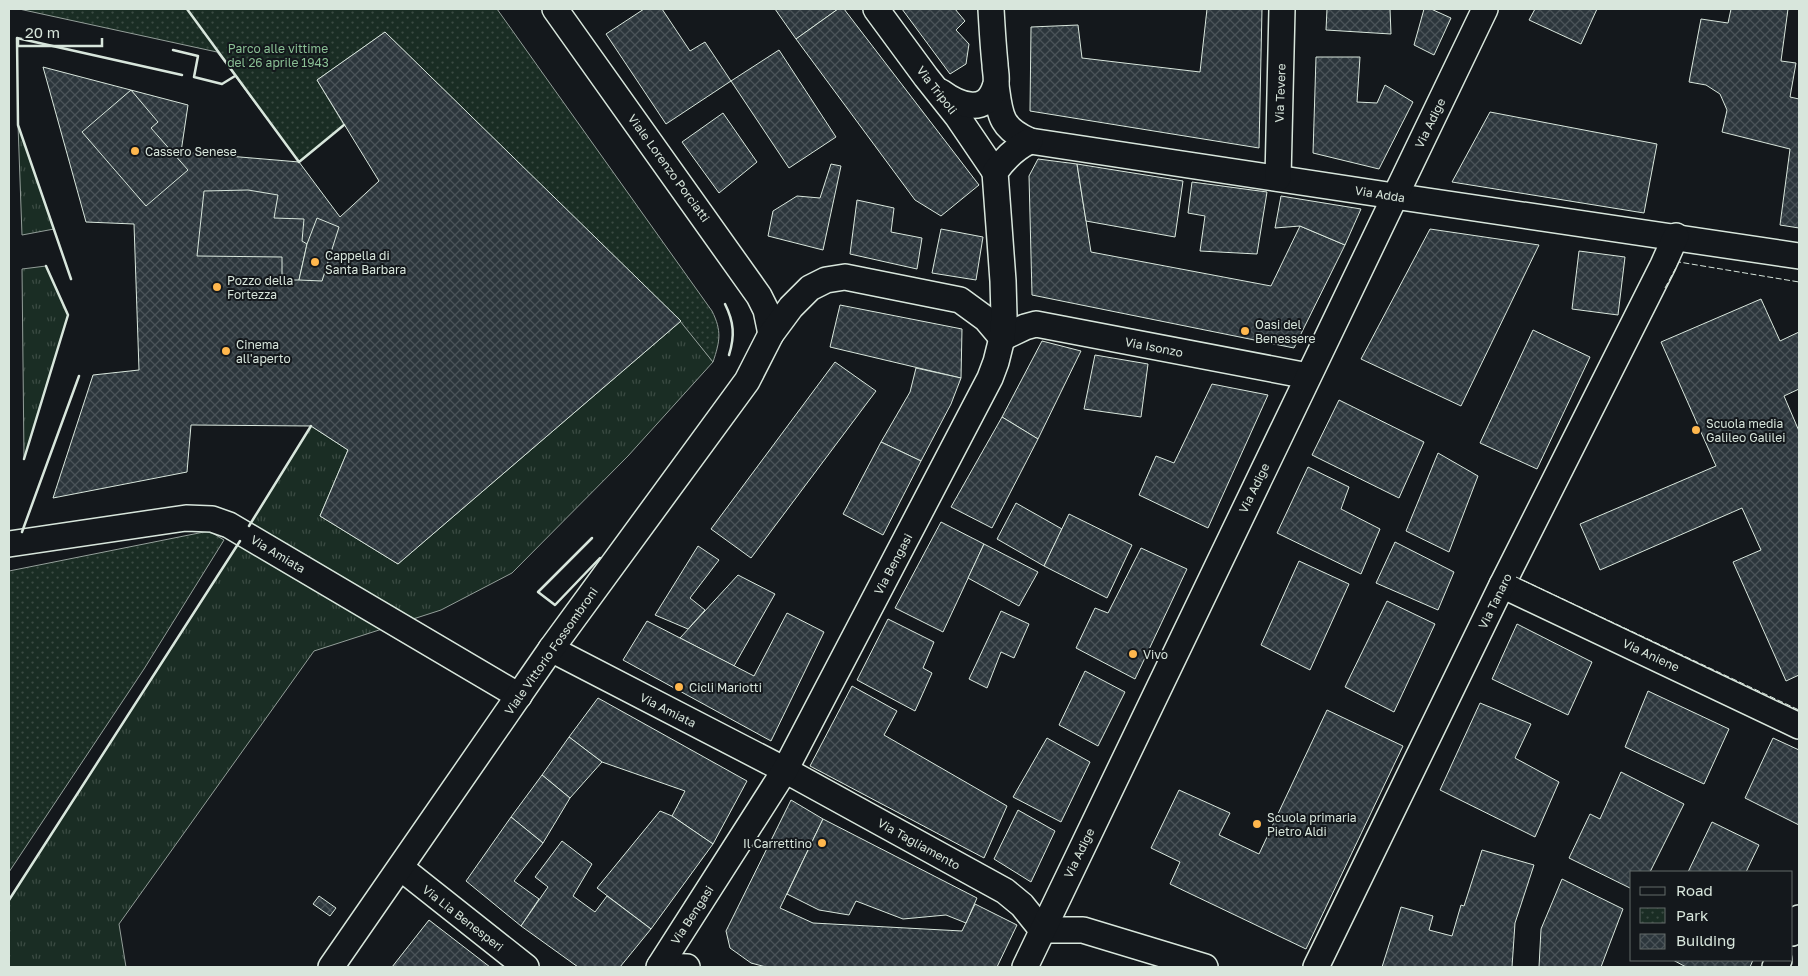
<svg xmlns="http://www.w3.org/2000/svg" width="1808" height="976" font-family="'Golos Text',sans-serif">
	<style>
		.grass { fill: url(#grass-tufts); stroke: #939e99 }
		.park { fill: url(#park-dots); stroke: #939e99 }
		.building { fill: url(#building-cross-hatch); stroke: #d8e6dc }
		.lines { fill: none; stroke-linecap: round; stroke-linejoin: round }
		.street-casing { stroke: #d8e6dc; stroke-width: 28 }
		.street { stroke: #14181c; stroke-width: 25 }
		.fence { stroke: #d8e6dc; stroke-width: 1; stroke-dasharray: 6 2.5; stroke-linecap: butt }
		.wall { stroke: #d8e6dc; stroke-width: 2.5 }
		.poi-dot { fill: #ffb74d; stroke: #14181c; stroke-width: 2 }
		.labels { text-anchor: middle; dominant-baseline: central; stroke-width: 4; stroke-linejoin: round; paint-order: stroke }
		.park-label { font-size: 12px; fill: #8ac095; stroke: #14181c }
		.street-label { font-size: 12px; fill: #d8e6dc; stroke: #14181c }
		.poi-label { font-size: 12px; fill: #d8e6dc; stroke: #14181c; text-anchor: start }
	</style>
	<defs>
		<pattern id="grass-tufts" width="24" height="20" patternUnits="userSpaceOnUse" patternTransform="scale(1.25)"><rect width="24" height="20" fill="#1a2d24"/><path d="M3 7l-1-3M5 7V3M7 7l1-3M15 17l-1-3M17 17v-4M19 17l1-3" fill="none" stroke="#3b4b43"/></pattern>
		<pattern id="park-dots" width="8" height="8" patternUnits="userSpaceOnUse" patternTransform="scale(1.25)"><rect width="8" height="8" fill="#1a2d24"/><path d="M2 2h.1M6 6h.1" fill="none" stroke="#3b4b43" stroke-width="1.8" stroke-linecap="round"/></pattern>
		<pattern id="building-cross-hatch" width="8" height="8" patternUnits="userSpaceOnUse" patternTransform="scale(1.25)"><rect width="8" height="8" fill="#2c363c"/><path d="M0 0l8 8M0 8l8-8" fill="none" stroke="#4a5358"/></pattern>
	</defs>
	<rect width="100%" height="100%" fill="#14181c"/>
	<g class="grass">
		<path d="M18,125L54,229L22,235Z"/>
		<path d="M46,266L68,315L24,459L22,269Z"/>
		<path d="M681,321L713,362L628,456L512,573L441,610L314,651L119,924L126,967H9V900L235,549L311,426L348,450L320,516L398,564Z"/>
	</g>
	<g class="park">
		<path d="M19,9H497L712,311C722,331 720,341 713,362L680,321L385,32L317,80L344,125L299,162L217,52Z"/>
		<path d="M209,531L224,540L144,669L9,872V571Z"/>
	</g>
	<g class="building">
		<path d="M644,9H662L690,51L705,42L731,81L666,124L606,34Z"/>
		<path d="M775,9H838L796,39Z"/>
		<path d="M838,9H844L979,185L941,216L915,200L796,39Z"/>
		<path d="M902,9H955L965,21L956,30L969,44L966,64L950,74Z"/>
		<path d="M1207,9H1262L1259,148L1030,111L1031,27L1078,25L1082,58L1200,72Z"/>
		<path d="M1327,9H1390L1391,34L1326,30Z"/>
		<path d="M1424,9H1431L1451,18L1434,55L1414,45Z"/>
		<path d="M1535,9H1597L1581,44L1529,20Z"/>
		<path d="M1731,9H1788L1781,61L1796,63L1790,97L1799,99V228L1780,225L1790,149L1722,132L1727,110L1720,94L1706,85L1689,82L1701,19L1728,23Z"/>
		<path d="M385,32L681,321L398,564L320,516L348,450L311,426L191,425L187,472L53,498L93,375L139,370L134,224L86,222L43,67L188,105L181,152L299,162L340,217L379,181L317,80Z"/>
		<path d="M779,50L836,137L789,168L731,81Z"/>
		<path d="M1316,57H1360L1357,102L1377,103L1385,85L1413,102L1379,169L1313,153Z"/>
		<path d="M131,90L158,122L151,128L188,170L146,206L82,132Z"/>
		<path d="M1490,112L1657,144L1644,213L1452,182Z"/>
		<path d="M723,113L757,162L719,193L682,142Z"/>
		<path d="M1038,159L1077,164L1091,252L1271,286L1300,226L1345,245L1294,348L1032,295L1029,176Z"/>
		<path d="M831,164L841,166L823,250L768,236L773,211L797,196L820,198Z"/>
		<path d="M1077,164L1183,181L1175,237L1086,221Z"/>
		<path d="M1192,182L1267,192L1257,254L1200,251L1205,216L1188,213Z"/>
		<path d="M248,190L278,195L274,218L304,219L302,241L307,244L299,280H282V257L197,256L204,191Z"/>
		<path d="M1281,196L1361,209L1345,245L1300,226L1275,228Z"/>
		<path d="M857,200L894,208L891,232L922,238L917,269L850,254Z"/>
		<path d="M317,218L339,227L322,281L299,280L307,244Z"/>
		<path d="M941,229L983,237L976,280L932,273Z"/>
		<path d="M1430,229L1539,245L1461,406L1361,359Z"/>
		<path d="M1579,251L1625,257L1618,315L1572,309Z"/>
		<path d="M1761,299L1780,341L1799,332V389L1784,396L1799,431V675L1786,681L1733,562L1761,550L1742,508L1600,570L1580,524L1716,466L1661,342Z"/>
		<path d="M840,305L962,329L961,378L830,347Z"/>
		<path d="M1533,330L1590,357L1537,469L1480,443Z"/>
		<path d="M1042,341L1081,351L1038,439L1002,417Z"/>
		<path d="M1095,355L1148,364L1141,417L1084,409Z"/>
		<path d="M835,362L876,391L751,558L711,529Z"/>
		<path d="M916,368L961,378L951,404L921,461L881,442L910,392Z"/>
		<path d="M1212,384L1268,395L1208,528L1139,495L1156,456L1174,463Z"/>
		<path d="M1339,400L1424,442L1399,498L1312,455Z"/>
		<path d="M1002,417L1038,439L992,528L951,507Z"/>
		<path d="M881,442L921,461L883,535L843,514Z"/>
		<path d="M1438,453L1478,476L1449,552L1406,531Z"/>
		<path d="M1308,467L1349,487L1341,509L1380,529L1361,574L1277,533Z"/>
		<path d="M1016,503L1062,529L1044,566L997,539Z"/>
		<path d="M1069,514L1132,545L1107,598L1044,566Z"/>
		<path d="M941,522L984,544L943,632L895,608Z"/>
		<path d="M1395,542L1454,572L1438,610L1376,583Z"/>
		<path d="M984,544L1038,572L1019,606L968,578Z"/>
		<path d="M698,546L719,560L690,598L705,610L688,629L655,615Z"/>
		<path d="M1141,548L1187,569L1135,679L1076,648L1095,608L1108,613Z"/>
		<path d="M1299,561L1349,584L1310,670L1261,645Z"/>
		<path d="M738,575L775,594L734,666L680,638Z"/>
		<path d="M1387,601L1435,624L1394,712L1345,687Z"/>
		<path d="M1001,611L1029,624L1014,658L1001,652L987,688L969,679Z"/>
		<path d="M787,613L824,632L771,741L623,660L647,621L754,676Z"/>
		<path d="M888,619L934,642L923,668L932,673L915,711L857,680Z"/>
		<path d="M1517,624L1592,662L1568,715L1492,679Z"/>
		<path d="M1085,671L1125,692L1098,746L1059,725Z"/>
		<path d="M852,686L897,711L884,735L1007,806L984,858L810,766Z"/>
		<path d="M1648,691L1729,729L1704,784L1625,747Z"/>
		<path d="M598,698L747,781L713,844L672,816L685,791L602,762L569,737Z"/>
		<path d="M1480,703L1531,724L1515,758L1559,782L1535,837L1440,790Z"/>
		<path d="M1327,710L1403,746L1306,949L1170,884L1180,862L1151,848L1179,790L1230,813L1219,835L1259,854Z"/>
		<path d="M569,737L602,762L570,798L542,775Z"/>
		<path d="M1047,738L1090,762L1061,822L1013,797Z"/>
		<path d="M1773,738L1799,750V825L1745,798Z"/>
		<path d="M1621,772L1684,804L1650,872H1632V889L1569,858L1590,814L1600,819Z"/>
		<path d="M542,775L570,798L543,843L511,817Z"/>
		<path d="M791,800L823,819L780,908L813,923L962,931L975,904L1017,925L997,967H766L751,963L730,948L726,931Z"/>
		<path d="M1018,810L1055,831L1031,882L994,859Z"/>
		<path d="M660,811L672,816L713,844L651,929L597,888Z"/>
		<path d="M511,817L543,843L514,881L539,899L521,926L466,881Z"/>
		<path d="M823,819L977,898L966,923L946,915L903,919L856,901L849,915L819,910L787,894Z"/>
		<path d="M1712,822L1759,845L1746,872H1688Z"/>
		<path d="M562,841L592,864L573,896L595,912L607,896L651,929L620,967H578L521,926L548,887L535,877Z"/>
		<path d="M1482,850L1534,865L1515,923L1512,967H1382L1401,907L1433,916L1429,930L1452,936L1461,905L1464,906Z"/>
		<path d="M1562,879L1623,909L1601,967H1539L1541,929Z"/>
		<path d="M319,896L336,908L330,916L313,904Z"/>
		<path d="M429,920L490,967H392Z"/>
		<path d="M1673,960H1753L1750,967H1686Z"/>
	</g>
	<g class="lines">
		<g class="street-casing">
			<g id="street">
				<path d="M555,9L759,296L766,310L771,334"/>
				<path d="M876,9L926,77L957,116L995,172"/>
				<path d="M996,85C1000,115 1000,128 1030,141L1394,196L1799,256"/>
				<path d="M941,92C960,106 986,115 995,87C998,80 995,71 995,64C993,45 992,27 991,9"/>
				<path d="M1278,178L1282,9"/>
				<path d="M1002,338L1025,327L1036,324L1308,376"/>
				<path d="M9,544L186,518L212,519L229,525L519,696"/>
				<path d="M1502,585L1799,726"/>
				<path d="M551,649L785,770L1005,891L1022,905L1042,930H1083L1205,967"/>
				<path d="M401,868L526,967"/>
				<path d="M1792,933L1799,918"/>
				<path d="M660,966L687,967"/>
				<path d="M331,967L551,649L747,381L771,334L791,307L810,288L826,280L845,277L960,300L986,319L1002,338"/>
				<path d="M659,967L785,770L990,378L996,362L1002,338L1004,316L1003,281L995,172C1005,158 1015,148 1030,141"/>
				<path d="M1025,967L1485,9"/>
				<path d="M1316,967L1502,585L1663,265L1676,236"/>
				<path d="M1775,967L1779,960"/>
			</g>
		</g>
		<use href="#street" class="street"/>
		<g class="fence">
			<path d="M1665,288L1679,262L1799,282"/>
			<path d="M1516,577L1799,710"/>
		</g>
		<g class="wall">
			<path d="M187,9L299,162L344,125"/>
			<path d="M173,50L198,56L194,77L222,84L235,76"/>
			<path d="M71,279L18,125L17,38L182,75"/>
			<path d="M725,304C734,322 735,336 729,355"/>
			<path d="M24,459L68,315L46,266"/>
			<path d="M249,526L311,426"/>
			<path d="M22,532L79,376"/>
			<path d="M592,538L538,592L555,605L600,558"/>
			<path d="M9,900L240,541"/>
		</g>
	</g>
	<g class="poi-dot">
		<circle cx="135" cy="151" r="5"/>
		<circle cx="315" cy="262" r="5"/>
		<circle cx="217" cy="287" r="5"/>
		<circle cx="1245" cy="331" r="5"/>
		<circle cx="226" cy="351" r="5"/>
		<circle cx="1696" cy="430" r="5"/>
		<circle cx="1133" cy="654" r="5"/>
		<circle cx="679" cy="687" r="5"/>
		<circle cx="1257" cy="824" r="5"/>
		<circle cx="822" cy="843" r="5"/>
	</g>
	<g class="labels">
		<g class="park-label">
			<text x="278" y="48">Parco alle vittime<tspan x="278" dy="14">del 26 aprile 1943</tspan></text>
		</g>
		<g class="street-label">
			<text transform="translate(937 90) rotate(52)">Via Tripoli</text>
			<text transform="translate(1280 93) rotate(-88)">Via Tevere</text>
			<text transform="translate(1430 123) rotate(-64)">Via Adige</text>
			<text transform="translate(669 168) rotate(54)">Viale Lorenzo Porciatti</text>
			<text transform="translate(1380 194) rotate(9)">Via Adda</text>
			<text transform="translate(1154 347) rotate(11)">Via Isonzo</text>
			<text transform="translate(1254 488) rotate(-64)">Via Adige</text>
			<text transform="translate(278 554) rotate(31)">Via Amiata</text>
			<text transform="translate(893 564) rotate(-62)">Via Bengasi</text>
			<text transform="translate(1495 601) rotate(-64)">Via Tanaro</text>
			<text transform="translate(551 651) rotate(-55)">Viale Vittorio Fossombroni</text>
			<text transform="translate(1651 655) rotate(25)">Via Aniene</text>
			<text transform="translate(668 710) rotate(27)">Via Amiata</text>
			<text transform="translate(919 844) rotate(29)">Via Tagliamento</text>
			<text transform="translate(1079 853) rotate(-64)">Via Adige</text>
			<text transform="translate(692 915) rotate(-57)">Via Bengasi</text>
			<text transform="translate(463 918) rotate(38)">Via Lia Benesperi</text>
		</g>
		<g class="poi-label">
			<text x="145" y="151">Cassero Senese</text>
			<text x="325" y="255">Cappella di<tspan x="325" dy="14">Santa Barbara</tspan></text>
			<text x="227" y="280">Pozzo della<tspan x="227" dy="14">Fortezza</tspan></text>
			<text x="1255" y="324">Oasi del<tspan x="1255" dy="14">Benessere</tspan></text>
			<text x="236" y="344">Cinema<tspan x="236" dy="14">all'aperto</tspan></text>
			<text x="1706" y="423">Scuola media<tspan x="1706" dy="14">Galileo Galilei</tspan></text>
			<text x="1143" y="654">Vivo</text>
			<text x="689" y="687">Cicli Mariotti</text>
			<text x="1267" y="817">Scuola primaria<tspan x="1267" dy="14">Pietro Aldi</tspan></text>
			<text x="812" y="843" text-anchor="end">Il Carrettino</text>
		</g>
	</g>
	<rect width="1808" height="976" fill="none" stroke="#d8e6dc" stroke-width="20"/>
	<rect x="1630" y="871" width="162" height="90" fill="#14181c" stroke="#626a69"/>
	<rect x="1640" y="887" width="25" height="8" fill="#14181c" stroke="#626a69"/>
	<text x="1676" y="896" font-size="15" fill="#d8e6dc">Road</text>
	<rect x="1640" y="908" width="25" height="15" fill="url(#park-dots)" stroke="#626a69"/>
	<text x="1676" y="921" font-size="15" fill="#d8e6dc">Park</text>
	<rect x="1640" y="934" width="25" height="15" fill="url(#building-cross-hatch)" stroke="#626a69"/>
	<text x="1676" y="946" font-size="15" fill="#d8e6dc">Building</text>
	<path d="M18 38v8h84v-8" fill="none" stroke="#d8e6dc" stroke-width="2.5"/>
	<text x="25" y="38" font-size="15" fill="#d8e6dc" stroke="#14181c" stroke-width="4" paint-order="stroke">20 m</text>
</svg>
